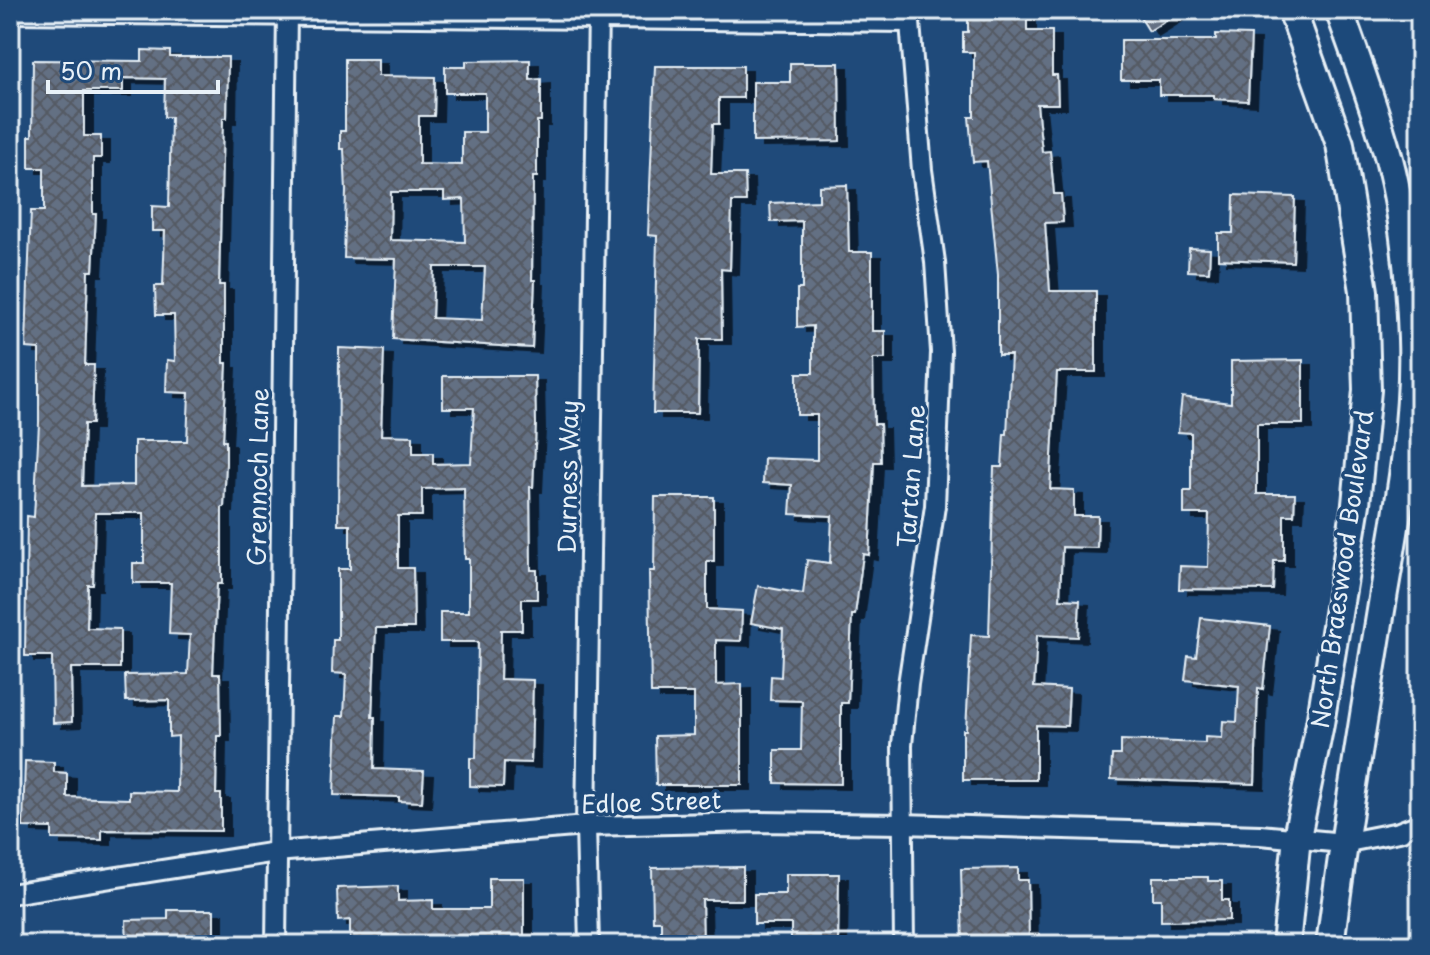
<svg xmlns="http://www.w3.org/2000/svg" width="1430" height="955" font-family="'Playpen Sans',sans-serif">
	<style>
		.building { fill: url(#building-cross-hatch); stroke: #e8f1f8; stroke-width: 2; fill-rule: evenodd; filter: url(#shadow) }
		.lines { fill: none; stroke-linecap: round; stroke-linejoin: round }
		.street-casing { stroke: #e8f1f8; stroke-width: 24 }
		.secondary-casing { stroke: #e8f1f8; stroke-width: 32 }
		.street { stroke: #1f4a7a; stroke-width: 18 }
		.secondary { stroke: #1f4a7a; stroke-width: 26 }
		.labels { text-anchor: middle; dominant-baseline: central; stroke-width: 7; stroke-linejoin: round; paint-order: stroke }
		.street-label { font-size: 24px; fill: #e8f1f8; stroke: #1f4a7a }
	</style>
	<defs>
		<pattern id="building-cross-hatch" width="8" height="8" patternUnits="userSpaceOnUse" patternTransform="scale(2)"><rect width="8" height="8" fill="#646f83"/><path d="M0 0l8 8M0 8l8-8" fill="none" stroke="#545a64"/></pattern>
		<filter id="shadow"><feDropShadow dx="9" dy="5" stdDeviation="0" flood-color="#0009"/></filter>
	</defs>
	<rect width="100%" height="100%" fill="#1f4a7a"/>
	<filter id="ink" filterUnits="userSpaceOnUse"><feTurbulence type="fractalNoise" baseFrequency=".0125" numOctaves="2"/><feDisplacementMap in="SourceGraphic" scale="16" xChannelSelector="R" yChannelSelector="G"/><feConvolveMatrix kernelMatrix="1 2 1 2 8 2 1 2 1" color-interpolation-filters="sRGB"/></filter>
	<g filter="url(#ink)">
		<g class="building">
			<path d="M968,10H1027V31H1052V75H1057L1058,104H1037L1042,152L1050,151L1054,194H1061L1063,222L1045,223L1050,291H1096V372H1057L1050,489L1074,490V516H1098L1097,548L1062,547L1060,599L1080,600L1078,637L1037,635L1034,687L1069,689L1067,726L1036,725V780H963V730H966L971,635L989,636L994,467H1002L1004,434H1007L1011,355H998V275L987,161L973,162L969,117H974V52H963V32H968Z"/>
			<path d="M1136,10H1183L1149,31Z"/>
			<path d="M1216,34L1251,35L1248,101L1214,99V95H1159V80H1121V40H1216Z"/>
			<path d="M142,50L170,51V57H228L227,118H223L219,285H224V363H227L223,441H226V463L224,507H222V584H217L213,674H220L221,736H217L216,794H221V831L102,830V840L52,839V828L23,827L25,761L54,762V772L67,773V797L129,799V791L177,792L178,736L169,737V700L126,701L125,675L188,674L190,635L169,634L171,583H133V563H144V513H95L93,585H88L87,628L120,629V668H71L72,722L53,723L52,656H25L27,516L34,517L39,423V349L26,348L28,282L31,211H44V168H29V136H32L33,60L142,61ZM123,78L165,79L164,117H171L169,207L152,206V231H165L163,286H155L156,315H174L175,361L167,360L166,392L189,393L187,441H134V485L82,486L84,424H92L94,365H85L88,271H93L96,214H93V158H101V136H84V91H123Z"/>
			<path d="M345,59H378V76L435,77L434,116H419V164L462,165V132H485V93H445V67H466V61L530,60V80L541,79V121H537V177H533L532,280H535L532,348L393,339L396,259L344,258L346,191L344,149H340V131H345ZM391,192H444V200L464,199L465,242L390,240ZM434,267H485L482,320L432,318Z"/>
			<path d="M790,63H839L840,141L753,142V82H790Z"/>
			<path d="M655,66H743V98H719V124H713L711,174H745L746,202H732L730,270L721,269L722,339H699L698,413H653L657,236L648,235Z"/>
			<path d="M847,185L849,252H872V331H885V359H873L874,424H880L881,462H874L869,555L863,554L855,615H852L848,703H841V784L775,783V750H801L802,701L770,700L771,676L781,677L783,629L751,623L758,586L803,594L807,560L830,563L832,516L790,514L792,485L763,483L764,458L817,460V415H797V373H813V326L797,327V289H802V221L771,222L770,203L819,201V186Z"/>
			<path d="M1234,195L1295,197L1293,262L1218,259V233H1233Z"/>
			<path d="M1189,248L1210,249L1209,272L1188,271Z"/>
			<path d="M339,348L384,350L381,435L413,436V453H433V464L471,463L474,408H443V376H535L536,424L533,487H530L531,570H537V599H522V630H501L500,679L533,680L531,763L504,762L503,787L470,786V758H476L478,642H440V612H469V559H465L464,488L422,489V516H398V568H413L414,628H376L372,717H375L374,769L424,771L422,802L399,801V797L334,795L337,716H344L346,674L332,673L333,640H338V569H350V525H338Z"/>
			<path d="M1303,360V424H1257V494H1295L1294,515H1284V561H1274L1273,590L1179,589L1180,566L1208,567L1209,514H1184V491H1191V433L1178,432L1182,397L1231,403V361Z"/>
			<path d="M655,497H714V561H707V609L742,611L741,641L716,640V685L742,684V785H656L655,736L694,735V693H651L649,571H654Z"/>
			<path d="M1201,618L1270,626L1263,689L1258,688L1255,784L1111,779L1112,755H1121V740L1205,743V737L1222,738L1223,721L1237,722L1239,686L1185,680L1188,656L1196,657Z"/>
			<path d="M743,867V900H702L703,945H661V921H653L652,868Z"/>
			<path d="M1018,868V880H1028L1029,945H963L961,869Z"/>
			<path d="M786,874H839L838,945H791V924H754V894H786Z"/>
			<path d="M1153,877H1208V881H1222V900H1229V920L1161,921V899H1153Z"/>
			<path d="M489,878H524V942L350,945V920L338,921L337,888L398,886V901L433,900V909H489Z"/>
			<path d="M168,910H214V945H127L126,920L168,919Z"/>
		</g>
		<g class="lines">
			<g class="street-casing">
				<g id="street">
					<path d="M10,13L909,22"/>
					<path d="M10,894L276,852L586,826L760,822L902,824L1260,835L1343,843L1399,832L1420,824"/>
					<path d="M276,945L287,10"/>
					<path d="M589,945L586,826L598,10"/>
					<path d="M904,945L902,745L908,684L935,506L941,352L935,262L922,170L909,10"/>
				</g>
			</g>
			<g class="secondary-casing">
				<g id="secondary">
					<path d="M1286,945L1297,837L1320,724L1356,504L1367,390L1364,291L1340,144L1292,10"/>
					<path d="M1330,945C1345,827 1365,709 1384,592C1398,509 1415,423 1412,339C1410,281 1404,216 1389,159C1375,109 1357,59 1339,10"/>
				</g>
			</g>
			<use href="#street" class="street"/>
			<use href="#secondary" class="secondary"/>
		</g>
	</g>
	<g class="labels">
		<g class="street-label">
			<text transform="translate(910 476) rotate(-86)">Tartan Lane</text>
			<text transform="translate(257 477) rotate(-89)">Grennoch Lane</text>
			<text transform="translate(567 477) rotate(-89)">Durness Way</text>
			<text transform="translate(1341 569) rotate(-82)">North Braeswood Boulevard</text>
			<text transform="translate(651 801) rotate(-2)">Edloe Street</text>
		</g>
	</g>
	<rect width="1430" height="955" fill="none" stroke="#1f4a7a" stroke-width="40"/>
	<rect x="20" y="20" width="1390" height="915" fill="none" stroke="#e8f1f8" stroke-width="3" filter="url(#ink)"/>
	<path d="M48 80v12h170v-12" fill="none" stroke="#e8f1f8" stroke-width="4"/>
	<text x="60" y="80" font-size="24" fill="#e8f1f8" stroke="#1f4a7a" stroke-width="6" paint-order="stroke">50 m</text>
</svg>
